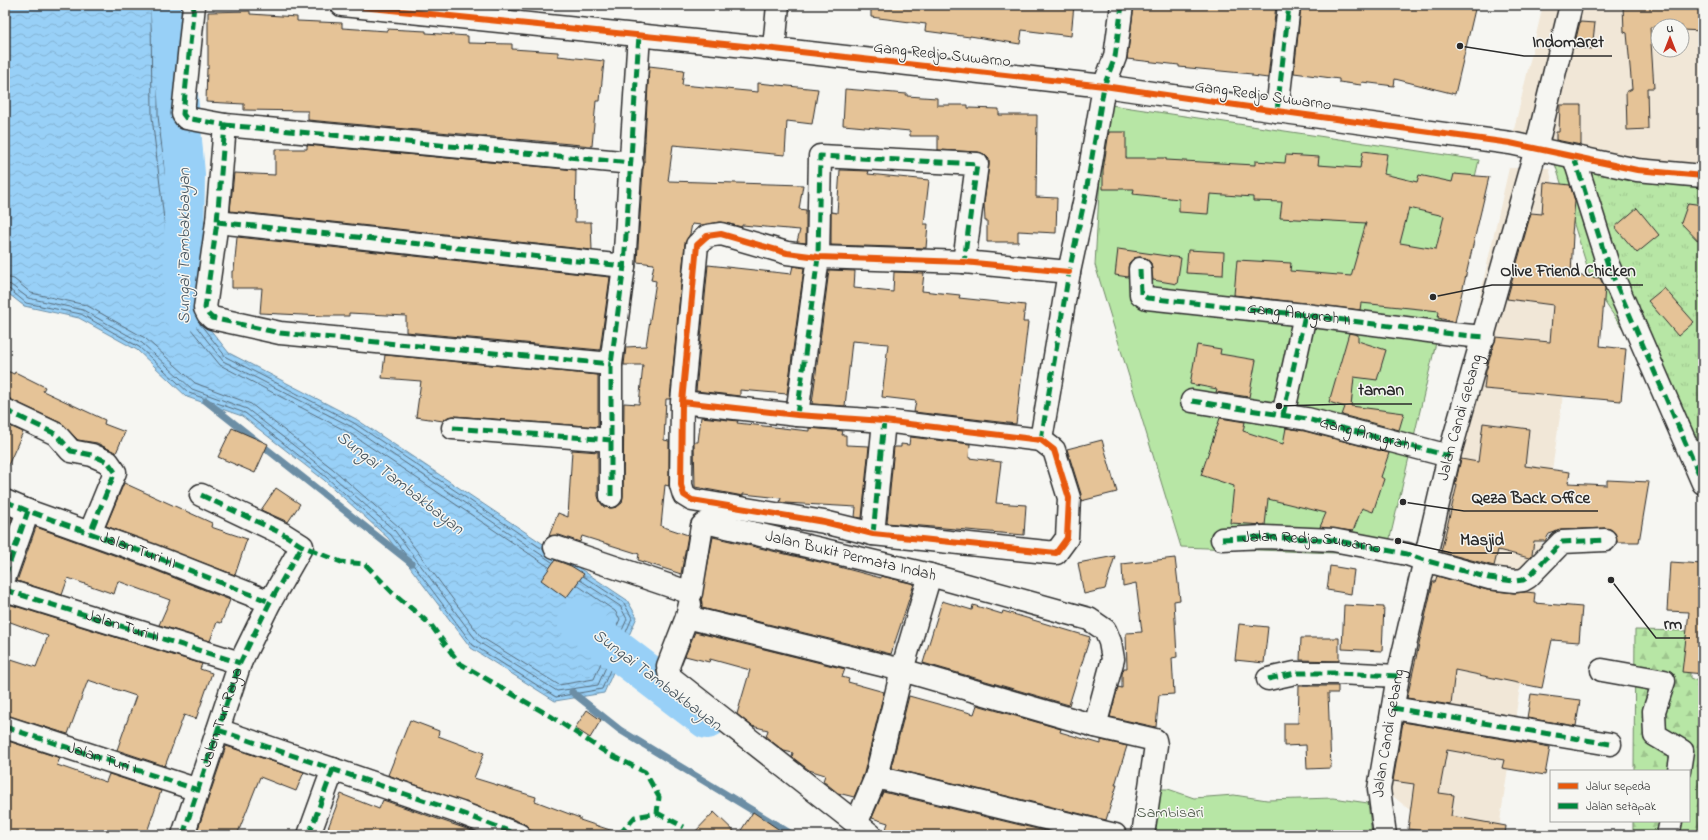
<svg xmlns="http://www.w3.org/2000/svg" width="1708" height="840" font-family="'Indie Flower',sans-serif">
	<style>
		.built { fill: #f1e7d7; fill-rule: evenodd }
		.grass { fill: url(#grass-tufts); stroke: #718868 }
		.forest { fill: url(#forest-firs); stroke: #718868 }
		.park { fill: #b7e6a5; stroke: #718868 }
		.water { fill: url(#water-waves); stroke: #6c8ea5 }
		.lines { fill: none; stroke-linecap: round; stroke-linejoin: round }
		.shore { stroke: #576d7d; stroke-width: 1 }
		.stream { stroke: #6c8ea5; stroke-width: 7 }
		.river { stroke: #98d0f7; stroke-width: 40 }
		.building { fill: #e5c397; stroke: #2b2b2b; fill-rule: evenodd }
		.street-casing { stroke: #2b2b2b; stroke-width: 25 }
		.secondary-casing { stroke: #2b2b2b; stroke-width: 25 }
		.street { stroke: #f6f6f2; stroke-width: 22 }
		.secondary { stroke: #f6f6f2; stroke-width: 22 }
		.quiet { stroke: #00873e; stroke-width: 5; stroke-dasharray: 10 5; stroke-linecap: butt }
		.cycleway-casing { stroke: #f6f6f2; stroke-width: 8 }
		.cycleway { stroke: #e8590c; stroke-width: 6 }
		.labels { text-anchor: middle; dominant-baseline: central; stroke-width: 3; stroke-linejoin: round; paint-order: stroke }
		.street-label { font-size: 16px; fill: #2b2b2b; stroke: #f6f6f2 }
		.park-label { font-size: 16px; fill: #4e5a4a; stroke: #f6f6f2 }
		.water-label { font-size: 17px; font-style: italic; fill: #46545e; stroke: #f6f6f2 }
		.leader { fill: none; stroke: #2b2b2b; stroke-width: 1.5 }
		.callout-dot { fill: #2b2b2b; stroke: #f6f6f2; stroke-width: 1.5 }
		.callout-label { font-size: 17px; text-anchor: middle; font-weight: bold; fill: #2b2b2b; stroke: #f6f6f2; stroke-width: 3; stroke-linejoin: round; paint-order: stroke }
	</style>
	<defs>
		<pattern id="grass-tufts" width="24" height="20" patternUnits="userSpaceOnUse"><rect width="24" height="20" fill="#b7e6a5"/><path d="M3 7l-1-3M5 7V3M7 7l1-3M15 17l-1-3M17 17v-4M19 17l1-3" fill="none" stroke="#9ec58e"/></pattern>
		<pattern id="forest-firs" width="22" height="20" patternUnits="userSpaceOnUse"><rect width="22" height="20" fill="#b7e6a5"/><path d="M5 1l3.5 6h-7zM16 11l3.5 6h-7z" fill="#9ec58e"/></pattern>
		<pattern id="water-waves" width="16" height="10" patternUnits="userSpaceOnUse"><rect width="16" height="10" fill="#98d0f7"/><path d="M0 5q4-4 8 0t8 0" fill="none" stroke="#83b3d4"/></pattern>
	</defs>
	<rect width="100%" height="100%" fill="#f6f6f2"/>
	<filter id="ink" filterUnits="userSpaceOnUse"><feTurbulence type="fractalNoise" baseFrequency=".025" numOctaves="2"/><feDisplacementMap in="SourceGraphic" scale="8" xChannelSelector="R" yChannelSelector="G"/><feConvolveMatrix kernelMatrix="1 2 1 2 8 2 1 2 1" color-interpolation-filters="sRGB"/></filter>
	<g filter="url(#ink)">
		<g class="built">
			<path d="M1543,5H1703V186L1512,138ZM1658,26H1682V50H1658Z"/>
			<path d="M1509,168H1549L1579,288L1498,835H1440L1377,783L1372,770Z"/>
		</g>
		<path class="grass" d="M1551,151L1703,186V485L1647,364L1593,285Z"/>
		<path class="forest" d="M1635,630L1690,631V678L1703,683V835H1633V821H1689V771H1634Z"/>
		<g class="park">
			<path d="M1104,104L1479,160L1386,555L1181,547L1095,265Z"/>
			<path d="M1151,789H1168L1194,798L1234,795L1267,800L1333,798L1368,803L1372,835H1146Z"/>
		</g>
		<path class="water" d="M5,5H166L167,116L189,303L229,353L356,419L627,600L637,617L604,693L555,701L471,648L388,538L324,480L242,416L187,397L137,350L79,318L24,306L5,291Z"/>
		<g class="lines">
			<g class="shore">
				<path d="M151,5L152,117L174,305L177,312L220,365L348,432L549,567"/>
				<path d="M158,5V116L182,308L223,361L352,427L552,562"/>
				<path d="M163,5V116L186,306L226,357L354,423L544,550"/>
				<path d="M5,277L14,279L31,293L86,305L145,338L195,383L251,404L333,469L399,527L481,637L559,685L594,679L620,619L615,611L577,585"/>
				<path d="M5,283L11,285L28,298L83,310L142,343L192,389L247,409L329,473L395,531L477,641L557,691L598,685L627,619L620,606L580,580"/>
				<path d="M5,288L9,289L26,303L81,314L139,347L189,393L245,413L326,477L391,535L473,645L556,697L602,689L632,618L624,603L583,576"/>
			</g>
			<g class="stream">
				<path d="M206,401L411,563"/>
				<path d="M572,692L620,730L793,835"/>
			</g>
			<g class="river">
				<path d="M170,5L185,174L183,312"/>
				<path d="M577,620L707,719"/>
			</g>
		</g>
		<g class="building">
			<path d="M871,5H1074L1071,36L1022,30L1020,44L970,36V37L925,31L926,24L871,17Z"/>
			<path d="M1134,5H1276L1268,78L1252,76V74L1179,67V65L1127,59Z"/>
			<path d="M1301,5H1476L1455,94L1395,79L1394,86L1362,82L1361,85L1339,82V79L1294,73Z"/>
			<path d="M1623,5H1703V31L1682,30V26L1650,27L1654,88H1647L1648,129L1627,130L1626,92L1632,89L1627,33L1624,32Z"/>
			<path d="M250,11V14L297,17V21L342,23V28L387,31V29L426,31V33L468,36V43L512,44V49L558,52V56L604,61L600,101H596L592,146L308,120V111L244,110V104L206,102L207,68L208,69V12Z"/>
			<path d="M1580,22L1595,23L1592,49L1574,47Z"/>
			<path d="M649,66L684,70L682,85L758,92V83L818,89L812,124L787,121L785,155L673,145L668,181L803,185L799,209L806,210V243L797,242L800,230L742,225V227L720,222L702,225L692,224L690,234L685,243L670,399H666L664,440L669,441V486L665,485L661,526L688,535L681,574L638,560L639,554L582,536L580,542L559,535L549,536L558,513L568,517L572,450L598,452V496L600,502L604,507L611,508L617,507L622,503L623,496L624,403L639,404L643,365H624L626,347L646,346L656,281L651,280L654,264L637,262L643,169L644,164V158Z"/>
			<path d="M845,89L907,94V96L937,98V105H968V108L999,109V115H1037L1036,197L1057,198L1056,233L1018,231V242H987V221H985L984,203L989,165V159L984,154L978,152L938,150V136H910V131L843,125Z"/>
			<path d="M1560,105H1581V145L1556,140V132H1559Z"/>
			<path d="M1109,132H1126V158H1166V160L1255,165V161L1285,163L1286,155L1319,157L1318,165L1360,168L1363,151L1387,154L1384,174L1417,182L1419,175L1452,182L1454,174L1489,177L1455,322L1438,318L1439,311L1361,303L1360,310L1234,295L1237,260L1291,263L1290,271L1351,276L1366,223L1280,218L1282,202L1253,201V197L1210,194L1208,214L1179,212V199L1133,194L1134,189H1103V170ZM1409,208L1444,216L1436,249L1400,243Z"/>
			<path d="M307,145L576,170L575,222H591L592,250L230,211L234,173L275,175V149H307Z"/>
			<path d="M840,170L869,171L868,174L929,180L924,224H928L926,248L831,245V212L837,213Z"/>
			<path d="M1544,182L1570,185L1575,201L1572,234H1573L1571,275L1600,278L1605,288L1600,346L1626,349L1621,401L1484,389L1486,371L1496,337L1550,342L1553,305L1507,299L1531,213L1542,214Z"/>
			<path d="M1688,203L1703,205V246L1681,223Z"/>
			<path d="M1637,208L1659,235L1637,253L1615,227Z"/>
			<path d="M237,237L610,277L600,350L406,332V316L349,313V316H324L260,313L262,288H232V271H234Z"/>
			<path d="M1118,249L1181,258L1177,284L1153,280L1151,263L1146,258L1140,257L1134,258L1129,263L1128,277L1115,275Z"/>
			<path d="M1188,250L1224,252L1223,275L1186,273Z"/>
			<path d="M708,265L791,274L793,266L804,268L787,394L740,390V396L696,391Z"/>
			<path d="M829,270L855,271L854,288L893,292L894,272L924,273L922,291L960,295L959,298L1025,305L1023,322H1028L1016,424L914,412L916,401L882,397L888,344L852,341L845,406L812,404Z"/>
			<path d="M1664,288L1694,322L1678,336L1648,301Z"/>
			<path d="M1349,333L1358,335V341L1386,350L1377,380L1354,377L1351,406L1404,413L1399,430L1342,415L1345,407L1329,402Z"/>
			<path d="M1197,345L1221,349L1220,354L1256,360L1249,397L1216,392L1217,389L1190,384Z"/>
			<path d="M385,355L598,375V427L454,416L448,417L443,421L416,417L421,381L382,378Z"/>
			<path d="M5,370L14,374L15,372L45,387L43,391L105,420L104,424L125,432L116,453L97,443L78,440L61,423L10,399L5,398Z"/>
			<path d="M701,417L738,421L737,423L809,431V428L843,431L842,435H846V445L869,446L862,518L855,517L856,507L785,503L780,502L781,498L743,494V496L695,487L694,442H698Z"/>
			<path d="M1220,418L1245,422L1243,431L1283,444L1286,428L1304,431L1389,453L1381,477L1384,479L1373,512L1362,508L1353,531L1320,527L1326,513L1268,499L1265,525L1230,523L1234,486L1201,475Z"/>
			<path d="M1483,423L1529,429L1525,466L1570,472L1568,483L1607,485V480L1649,482L1639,542H1617L1615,533L1610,529L1605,528L1561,530L1549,534L1545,541H1534L1532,555L1529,558L1498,550L1494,566L1441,552L1457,485H1455L1461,459L1478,462Z"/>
			<path d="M5,424L23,432L5,472Z"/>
			<path d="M232,428L268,444L255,473L218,457Z"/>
			<path d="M910,437L970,444L969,458L1001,462L996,503L1026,505L1024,535L887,523L894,447H901V444L909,445Z"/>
			<path d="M1102,440L1117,492L1081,501V494L1067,449Z"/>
			<path d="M124,483L212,523L211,527L247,539L235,575L106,526Z"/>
			<path d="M276,488L300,504L288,522L261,510Z"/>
			<path d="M5,515L12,518L5,539Z"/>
			<path d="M36,527L147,567L230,600L221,623L217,622L210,641L159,625L170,600L118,581L114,594L68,578L62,595L17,581Z"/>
			<path d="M713,537L828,564L881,578V576L914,584L891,654L702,608L701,599Z"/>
			<path d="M1115,556L1105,589L1084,594L1078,563Z"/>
			<path d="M1175,558L1180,600L1174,601L1177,657L1172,658L1174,694L1159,695L1156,727L1110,717L1118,687L1122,688V674L1124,668H1127L1126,633L1142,632L1136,583L1123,586L1122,564Z"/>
			<path d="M555,560L571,566L584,574L566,598L541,580Z"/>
			<path d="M1670,562L1703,564V674L1682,672L1689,612L1667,611Z"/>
			<path d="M1330,566L1354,570L1351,594L1327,590Z"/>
			<path d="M1437,576L1487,590L1514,593L1526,592L1535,593L1534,603L1582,607L1579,642L1552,640L1542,688L1455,670L1451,705L1407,698L1433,582H1435Z"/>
			<path d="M942,601L972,610L973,605L1002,614L1003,611L1090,637L1069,705L923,663Z"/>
			<path d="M5,603L202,664L200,669L212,673L196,719L184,715L165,766L117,750L136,696L88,680L68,734L5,715V657L36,667L48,636L5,620Z"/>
			<path d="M1344,605L1384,607L1382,651L1342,649Z"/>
			<path d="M1239,624L1268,627L1264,663L1235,660Z"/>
			<path d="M695,632L845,669L842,677L849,679L848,682L884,692L864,773L854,797L838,793L823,781L825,775L809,770L792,757L793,753L784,751L766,737L768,730L752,726L737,714L750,670L710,659L709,662L685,656Z"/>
			<path d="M1301,638H1339V661L1300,660Z"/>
			<path d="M1299,686H1338V693H1328L1331,768L1307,769L1306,745L1284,746V723H1298Z"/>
			<path d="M1531,694L1580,700L1576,726L1527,718Z"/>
			<path d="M909,696L974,714L977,705L1061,729L1060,732L1101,744V740L1127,746L1115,785H1117L1106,820L891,768Z"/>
			<path d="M587,710L601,720L590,738L575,728Z"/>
			<path d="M410,720L439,731L438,736L484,753L474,778L536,797L535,801L580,818V820L616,832L615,835H544L530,830L523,823L388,775Z"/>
			<path d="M1403,722L1550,747L1545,775L1502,768L1504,760L1447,750L1439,793L1454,795L1451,816L1506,826L1505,835H1457L1408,829L1414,784L1393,781Z"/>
			<path d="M5,740L60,758L57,765L106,782L109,774L161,791L146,835H5Z"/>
			<path d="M226,746L304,772L296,791L260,777L237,835H196Z"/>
			<path d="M883,792L1062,835H884L888,823L872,818Z"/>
			<path d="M341,794L379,809L383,800L484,835H345L328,828Z"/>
			<path d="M714,812L738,835L753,812L787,835H692Z"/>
		</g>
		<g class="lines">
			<g class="street-casing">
				<g id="street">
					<path d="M194,5L183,114L186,118L225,125L217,222L205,308L208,314L212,318L280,333L611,364"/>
					<path d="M342,5L774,49L1104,86L1277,111L1510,143L1637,170L1703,176"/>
					<path d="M774,49L778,5"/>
					<path d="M1277,111L1289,5"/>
					<path d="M225,125L632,163"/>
					<path d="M1574,157L1608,265L1703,483"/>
					<path d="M217,222L624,266"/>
					<path d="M1140,269L1141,294L1147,298L1305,315L1452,334L1484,337"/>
					<path id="s1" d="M1192,401L1307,419L1449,456"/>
					<path d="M682,402L797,415L884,421L1041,440L1054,450L1069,498L1067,538L1056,553L873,534L824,522L692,500L684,495L681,485L682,402L697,245L707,236L721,234L787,253L818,257L964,262L1069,272"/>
					<path d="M5,410L56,434L71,451L92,455L108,462L115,472L90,533"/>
					<path d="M797,415L818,257L820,156L977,164L964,262"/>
					<path d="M1283,415L1305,315"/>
					<path d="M453,428L611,440"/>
					<path d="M1041,440L1069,272L1085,198L1104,86L1115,57L1122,5"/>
					<path d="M611,496V364L624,266L639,35"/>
					<path d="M5,501L28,511L151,555L270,602"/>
					<path d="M873,534L884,421"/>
					<path id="s2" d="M1222,539L1264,537L1333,540L1407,554L1424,560L1489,578L1515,581L1523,580L1528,577L1562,542L1605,540"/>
					<path id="s3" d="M555,547L691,593L702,526L706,523H710L930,575L1089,619L1105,630L1110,642L1113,659L1095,726"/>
					<path d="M5,576L28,511"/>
					<path d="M5,590L240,663"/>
					<path d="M690,604L687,617L668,666L670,677L871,835"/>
					<path d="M687,617L902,670L1095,726L1155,740L1156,745L1143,835"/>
					<path d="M1602,670L1664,681L1654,711L1655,735L1682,751L1679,771"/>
					<path d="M1268,679L1295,673H1338L1398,676"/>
					<path d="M1393,708L1610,744"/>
					<path d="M5,727L198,790"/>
					<path d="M218,730L461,813L519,835"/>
					<path d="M876,777L1115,835"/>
					<path d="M856,824L876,777L902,670L930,575"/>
					<path id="s4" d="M183,835L240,663L270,602L302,546L283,534L201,495"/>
					<path d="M309,835L333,769"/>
					<path d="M1668,835L1671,821"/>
				</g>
			</g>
			<g class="secondary-casing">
				<g id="secondary">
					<path id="s5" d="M1385,835L1379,789L1398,676L1449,456L1536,149L1571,5"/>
				</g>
			</g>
			<use href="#street" class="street"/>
			<use href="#secondary" class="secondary"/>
			<g class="quiet">
				<path d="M194,5L183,114L186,118L225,125L217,222L205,308L208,314L212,318L280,333L611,364"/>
				<path d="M1277,111L1289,5"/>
				<path d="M225,125L632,163"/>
				<path d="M1574,157L1608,265L1703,483"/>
				<path d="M217,222L624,266"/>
				<path id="s6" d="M1140,269L1141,294L1147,298L1305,315L1452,334L1484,337"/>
				<path d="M1192,401L1307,419L1449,456"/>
				<path d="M5,410L56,434L71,451L92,455L108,462L115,472L90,533"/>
				<path d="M797,415L818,257L820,156L977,164L964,262"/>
				<path d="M1283,415L1305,315"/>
				<path d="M453,428L611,440"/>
				<path d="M1041,440L1069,272L1085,198L1104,86L1115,57L1122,5"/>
				<path d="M201,495L283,534L302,546L341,562L365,564L392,592L431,625L459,663L552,717L607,753L645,772L659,797L657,813"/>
				<path d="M611,496V364L624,266L639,35"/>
				<path id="s7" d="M5,501L28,511L151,555L270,602"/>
				<path d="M873,534L884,421"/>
				<path d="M1222,539L1264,537L1333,540L1407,554L1424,560L1489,578L1515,581L1523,580L1528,577L1562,542L1605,540"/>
				<path d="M5,576L28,511"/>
				<path id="s8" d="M5,590L240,663"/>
				<path d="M1268,679L1295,673H1338L1398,676"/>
				<path d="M1393,708L1610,744"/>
				<path id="s9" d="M5,727L198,790"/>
				<path d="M218,730L461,813L519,835"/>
				<path d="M183,835L240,663L270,602L302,546"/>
				<path d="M309,835L333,769"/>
				<path d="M619,835L635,817L657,813L684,827"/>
			</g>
			<g class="cycleway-casing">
				<g id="cycleway">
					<path d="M342,5L774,49L1104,86L1277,111L1510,143L1637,170L1703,176"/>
					<path d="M682,402L797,415L884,421L1041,440L1054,450L1069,498L1067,538L1056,553L873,534L824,522L692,500L684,495L681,485L682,402L697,245L707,236L721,234L787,253L818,257L964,262L1069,272"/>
				</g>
			</g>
			<use href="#cycleway" class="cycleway"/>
		</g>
	</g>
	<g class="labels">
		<g class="street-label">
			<text transform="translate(942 55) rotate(6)">Gang Redjo Suwarno</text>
			<text transform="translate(1263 96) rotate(8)">Gang Redjo Suwarno</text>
			<text stroke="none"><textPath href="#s6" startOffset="185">Gang Anugrah II</textPath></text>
			<text stroke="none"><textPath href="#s5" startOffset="427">Jalan Candi Gebang</textPath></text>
			<text stroke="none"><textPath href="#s1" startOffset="180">Gang Anugrah I</textPath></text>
			<text stroke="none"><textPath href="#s2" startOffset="90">Jalan Redjo Suwarno</textPath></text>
			<text stroke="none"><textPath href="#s7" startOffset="142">Jalan Turi III</textPath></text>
			<text stroke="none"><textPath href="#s3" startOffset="365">Jalan Bukit Permata Indah</textPath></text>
			<text stroke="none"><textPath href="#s8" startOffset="123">Jalan Turi II</textPath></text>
			<text stroke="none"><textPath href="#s4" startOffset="124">Jalan Turi Raya</textPath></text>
			<text stroke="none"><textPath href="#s5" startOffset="103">Jalan Candi Gebang</textPath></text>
			<text stroke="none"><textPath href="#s9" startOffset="102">Jalan Turi I</textPath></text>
		</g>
		<g class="park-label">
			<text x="1170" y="813">Sambisari</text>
		</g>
		<g class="water-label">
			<text transform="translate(184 246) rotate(-90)">Sungai Tambakbayan</text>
			<text transform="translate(400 483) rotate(38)">Sungai Tambakbayan</text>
			<text transform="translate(657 680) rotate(37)">Sungai Tambakbayan</text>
		</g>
	</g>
	<path class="leader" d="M1460 46L1524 56H1612M1433 297L1492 285H1643M1279 406L1350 404H1412M1403 502L1464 511H1598M1398 541L1452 553H1512M1611 580L1656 638H1690"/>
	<g class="callout-dot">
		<circle cx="1460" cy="46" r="4"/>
		<circle cx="1433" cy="297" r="4"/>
		<circle cx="1279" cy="406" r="4"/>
		<circle cx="1403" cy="502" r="4"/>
		<circle cx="1398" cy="541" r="4"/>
		<circle cx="1611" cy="580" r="4"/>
	</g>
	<g class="callout-label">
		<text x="1568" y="47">Indomaret</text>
		<text x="1568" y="276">Olive Friend Chicken</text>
		<text x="1381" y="395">taman</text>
		<text x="1531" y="503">Qeza Back Office</text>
		<text x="1482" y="545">Masjid</text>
		<text x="1673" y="629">rm</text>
	</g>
	<rect width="1708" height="840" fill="none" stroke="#f6f6f2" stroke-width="20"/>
	<rect x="10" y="10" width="1688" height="820" fill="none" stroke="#2b2b2b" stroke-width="1.5" filter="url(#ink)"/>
	<rect x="1550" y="770" width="140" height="52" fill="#f6f6f2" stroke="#a5a5a2"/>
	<rect x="1558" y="783" width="20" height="6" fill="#e8590c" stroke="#a5a5a2"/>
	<text x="1586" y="790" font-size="12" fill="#2b2b2b">Jalur sepeda</text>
	<rect x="1558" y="803" width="20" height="6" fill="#00873e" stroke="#a5a5a2"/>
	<text x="1586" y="810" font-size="12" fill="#2b2b2b">Jalan setapak</text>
	<g transform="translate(1670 38)"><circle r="19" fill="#f6f6f2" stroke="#a5a5a2"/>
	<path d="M0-3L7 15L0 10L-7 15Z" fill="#c8321e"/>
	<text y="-6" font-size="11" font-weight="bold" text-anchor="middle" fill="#2b2b2b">U</text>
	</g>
</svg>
